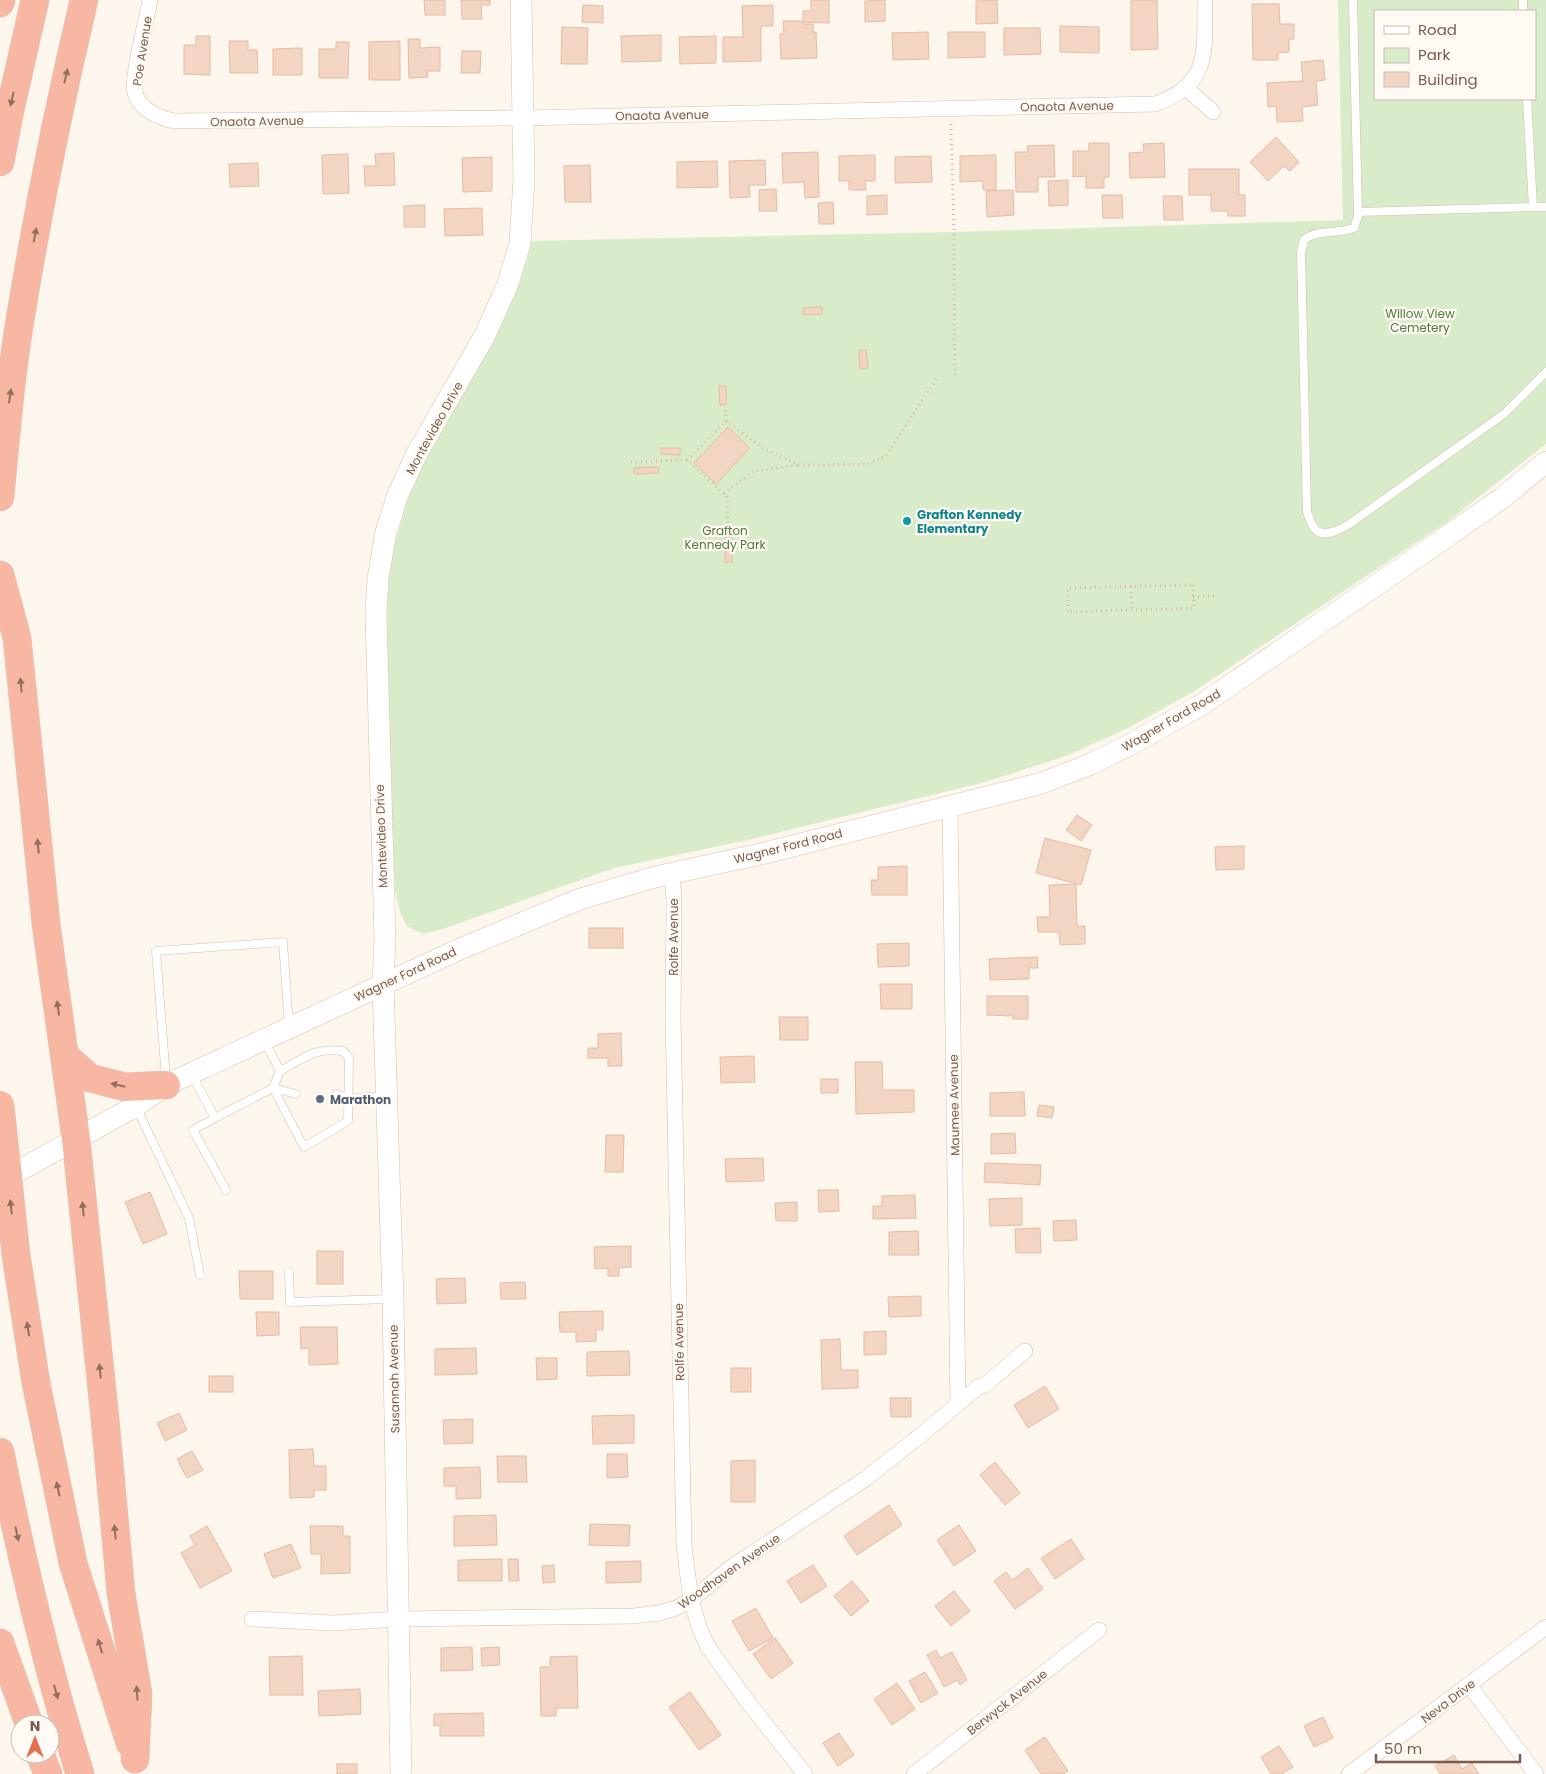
<svg xmlns="http://www.w3.org/2000/svg" width="1546" height="1774" font-family="Poppins,sans-serif">
	<style>
		.green { fill: #d8ecc9; fill-rule: evenodd }
		.building { fill: #f3d5c3; stroke: #e6bba3 }
		.lines { fill: none; stroke-linecap: round; stroke-linejoin: round }
		.lane-casing { stroke: #d1beb0; stroke-width: 9 }
		.street-casing { stroke: #d1beb0; stroke-width: 16 }
		.secondary-casing { stroke: #d6c0b0; stroke-width: 22 }
		.highway-casing { stroke: #dad1cd; stroke-width: 29 }
		.path { stroke: #d9b8a5; stroke-width: 3; stroke-dasharray: 1 4; stroke-linecap: butt }
		.lane { stroke: #fff; stroke-width: 8 }
		.street { stroke: #fff; stroke-width: 15 }
		.secondary { stroke: #fff; stroke-width: 21 }
		.highway { stroke: #f7b7a3; stroke-width: 28 }
		.highway-bridge-casing { stroke: #dad1cd; stroke-width: 29; stroke-linecap: butt }
		.highway-bridge { stroke: #f7b7a3; stroke-width: 28 }
		.oneway { fill: #936e5e }
		.culture-dot { fill: #0f9aa8; stroke: #fffaf3; stroke-width: 2 }
		.service-dot { fill: #5c6f8a; stroke: #fffaf3; stroke-width: 2 }
		.labels { text-anchor: middle; dominant-baseline: central; stroke-width: 4.5; stroke-linejoin: round; paint-order: stroke }
		.street-label { font-size: 12px; fill: #7a5c4d; stroke: #fffaf3 }
		.park-label { font-size: 12px; fill: #537a41; stroke: #fffaf3 }
		.culture-label { font-size: 12px; font-weight: bold; fill: #0d838f; stroke: #fffaf3; text-anchor: start }
		.service-label { font-size: 12px; font-weight: bold; fill: #4e5e75; stroke: #fffaf3; text-anchor: start }
	</style>
	<rect width="100%" height="100%" fill="#fdf6ec"/>
	<path class="green" d="M1338,0H1546V444L1447,522L1193,692L1126,729L1066,756L985,782L748,840L614,868L443,929L423,934L407,926L400,912L395,891L385,628L391,557L410,491L447,417L504,318L528,257L530,241L954,232L1343,220ZM1375,11H1535V99H1375Z"/>
	<g class="building">
		<path d="M424,0H445V15H425Z"/>
		<path d="M461,0H490V5H481L482,19H462Z"/>
		<path d="M811,0H829V23L803,22V11H811Z"/>
		<path d="M885,0V21L865,22V1Z"/>
		<path d="M997,0L998,23L976,24V1Z"/>
		<path d="M1131,0H1157L1158,49L1131,50Z"/>
		<path d="M1252,4H1279L1280,24H1294V39H1289V52L1278,53V60H1253Z"/>
		<path d="M583,5L603,6V23L582,22Z"/>
		<path d="M773,5V26H761V61L723,62V37H743L742,6Z"/>
		<path d="M783,21H803V24H813V32H816L817,58L781,59L780,34H784Z"/>
		<path d="M1060,26L1099,27V53L1060,52Z"/>
		<path d="M562,27L588,28L587,64H561Z"/>
		<path d="M1004,28H1040L1041,54L1004,55Z"/>
		<path d="M928,32L929,59L893,60L892,33Z"/>
		<path d="M948,32H985V57L948,58Z"/>
		<path d="M661,35V61L622,62L621,36Z"/>
		<path d="M196,36H210V75L184,74V45H196Z"/>
		<path d="M716,36V63L680,64L679,37Z"/>
		<path d="M408,39H420V48L440,47V71H427L428,77L409,78Z"/>
		<path d="M229,41H248V50H257L258,73H230Z"/>
		<path d="M400,41V80H369V42Z"/>
		<path d="M336,42H349L348,78H319V49H336Z"/>
		<path d="M302,48V75H273V49Z"/>
		<path d="M462,51H481L480,73H461Z"/>
		<path d="M1323,60L1325,80L1316,81L1318,105L1302,107L1303,121L1277,122L1276,106L1268,107L1267,83L1303,81L1301,62Z"/>
		<path d="M1276,137L1299,162L1290,171L1284,166L1268,181L1250,162Z"/>
		<path d="M1089,143H1109V177L1104,178V188H1086V176L1073,177V151H1089Z"/>
		<path d="M1164,143L1165,177L1130,178L1129,153L1144,152L1143,144Z"/>
		<path d="M1054,145L1055,177H1038V192H1016L1015,152H1028L1027,146Z"/>
		<path d="M818,152L819,197L805,198L804,182L783,183L782,153Z"/>
		<path d="M394,153L395,185L365,186L364,166H376L375,154Z"/>
		<path d="M348,154L349,193L323,194L322,155Z"/>
		<path d="M875,155V181H865L866,190H849V181H839V156Z"/>
		<path d="M996,155V190H983V181L960,182V156Z"/>
		<path d="M931,156L932,182L895,183V157Z"/>
		<path d="M492,157V191L463,192L462,158Z"/>
		<path d="M765,160L766,185H749L750,197L730,198L729,161Z"/>
		<path d="M717,161L718,187L677,188V162Z"/>
		<path d="M258,163L259,186L230,187L229,164Z"/>
		<path d="M590,165L591,202H565L564,166Z"/>
		<path d="M1189,169H1239V195H1245V216H1228V211H1211V195H1189Z"/>
		<path d="M1068,180V205L1049,206L1048,181Z"/>
		<path d="M776,189L777,211H759V190Z"/>
		<path d="M1013,190L1014,215L987,217L986,191Z"/>
		<path d="M887,195V214L867,215V196Z"/>
		<path d="M1102,195H1122L1123,218H1103Z"/>
		<path d="M1163,196H1182L1183,220H1164Z"/>
		<path d="M833,202L834,224H819L818,203Z"/>
		<path d="M425,205V227H404V206Z"/>
		<path d="M482,208L483,235L445,236L444,209Z"/>
		<path d="M822,307V314L803,315V308Z"/>
		<path d="M866,350L868,368L860,369L859,351Z"/>
		<path d="M719,386H726V405H720Z"/>
		<path d="M728,427L750,448L716,484L694,463Z"/>
		<path d="M661,448H680V455L661,454Z"/>
		<path d="M658,467L659,473L634,474V468Z"/>
		<rect x="725" y="537" width="7" height="25"/>
		<path d="M1077,815L1092,825L1081,841L1066,830Z"/>
		<path d="M1045,838L1091,850L1081,885L1036,873Z"/>
		<path d="M1244,846V869L1216,870L1215,847Z"/>
		<path d="M907,866V895H872L871,880H878V867Z"/>
		<path d="M1076,884L1077,926H1085V944L1060,945L1059,932H1038L1037,917H1050L1049,885Z"/>
		<rect x="589" y="928" width="34" height="20"/>
		<path d="M909,943V966L878,967L877,944Z"/>
		<path d="M1037,957L1038,968H1029V979L990,980L989,959Z"/>
		<path d="M880,984H912V1009H881Z"/>
		<path d="M987,996H1028V1019H1013V1016L987,1015Z"/>
		<path d="M779,1017H808V1040H780Z"/>
		<path d="M621,1033L622,1066H608V1058H588V1048H598V1034Z"/>
		<path d="M754,1056L755,1082L721,1083L720,1057Z"/>
		<path d="M855,1062H882L883,1090H914V1112L856,1114Z"/>
		<rect x="821" y="1079" width="17" height="14"/>
		<path d="M1024,1092L1025,1116H990V1093Z"/>
		<path d="M1039,1105L1054,1107L1052,1118L1037,1116Z"/>
		<path d="M1015,1133L1016,1153L991,1154V1134Z"/>
		<path d="M606,1135H624L623,1172H605Z"/>
		<path d="M763,1158L764,1181L726,1182L725,1159Z"/>
		<path d="M985,1163L1041,1165L1040,1185L984,1182Z"/>
		<path d="M818,1190H838L839,1211L819,1212Z"/>
		<path d="M150,1192L167,1234L143,1244L125,1202Z"/>
		<path d="M915,1195L916,1218L873,1219V1206H882V1196Z"/>
		<path d="M1022,1198V1225L990,1226L989,1199Z"/>
		<path d="M797,1202V1221H776L775,1203Z"/>
		<path d="M1076,1220L1077,1240L1054,1241L1053,1221Z"/>
		<path d="M1040,1228L1041,1253H1016L1015,1229Z"/>
		<path d="M918,1231L919,1255H889V1232Z"/>
		<path d="M631,1246V1267L619,1268V1276H608V1268L595,1269L594,1247Z"/>
		<rect x="317" y="1251" width="26" height="33"/>
		<path d="M239,1271H273V1299H240Z"/>
		<path d="M465,1278L466,1303L437,1304L436,1279Z"/>
		<path d="M525,1282L526,1299H501L500,1283Z"/>
		<path d="M921,1296V1316L889,1317L888,1297Z"/>
		<path d="M603,1311V1330H596V1341L576,1342V1332H560L559,1312Z"/>
		<path d="M256,1312H279V1335L257,1336Z"/>
		<path d="M300,1327H337L338,1364L309,1365V1348L301,1349Z"/>
		<path d="M886,1331V1354L864,1355V1332Z"/>
		<path d="M840,1339L841,1370H858V1388L822,1389L821,1340Z"/>
		<path d="M476,1348L477,1374L435,1375V1349Z"/>
		<path d="M629,1351L630,1375L587,1376V1352Z"/>
		<path d="M536,1358H557V1379L537,1380Z"/>
		<rect x="731" y="1368" width="20" height="24"/>
		<rect x="209" y="1376" width="24" height="16"/>
		<path d="M1045,1386L1059,1409L1028,1428L1014,1405Z"/>
		<path d="M890,1398H911V1417H891Z"/>
		<path d="M179,1413L187,1430L165,1441L157,1423Z"/>
		<path d="M634,1415V1443L593,1444L592,1416Z"/>
		<path d="M473,1419V1443L444,1444L443,1420Z"/>
		<path d="M313,1449L314,1466H326V1490H314V1497L290,1498L289,1450Z"/>
		<path d="M192,1451L203,1470L187,1478L177,1459Z"/>
		<path d="M607,1454H627L628,1477L607,1478Z"/>
		<path d="M497,1456H526L527,1482H498Z"/>
		<path d="M755,1460V1502H731V1461Z"/>
		<path d="M995,1462L1020,1493L1005,1505L980,1475Z"/>
		<path d="M480,1467L481,1498L456,1499V1486H444V1468Z"/>
		<path d="M889,1505L902,1525L857,1555L844,1536Z"/>
		<path d="M496,1515L497,1545L454,1546V1516Z"/>
		<path d="M590,1524L630,1525L629,1546L589,1545Z"/>
		<path d="M959,1525L976,1551L954,1566L937,1540Z"/>
		<path d="M207,1526L232,1571L200,1588L181,1553L195,1545L190,1536Z"/>
		<path d="M310,1526H343V1536H350V1573L321,1574V1554H311Z"/>
		<path d="M1071,1539L1084,1559L1055,1579L1041,1558Z"/>
		<path d="M291,1544L301,1568L273,1578L264,1554Z"/>
		<path d="M502,1559V1581H458V1560Z"/>
		<path d="M508,1559H518L519,1581H509Z"/>
		<path d="M641,1561V1582L606,1583V1562Z"/>
		<path d="M554,1565L555,1582L543,1583L542,1566Z"/>
		<path d="M813,1565L827,1586L801,1603L787,1581Z"/>
		<path d="M1028,1568L1043,1589L1015,1609L994,1581L1006,1572L1012,1580Z"/>
		<path d="M852,1581L869,1601L851,1616L834,1596Z"/>
		<path d="M954,1591L970,1611L951,1626L935,1606Z"/>
		<path d="M756,1608L773,1638L749,1651L732,1621Z"/>
		<path d="M775,1638L793,1663L771,1679L753,1654Z"/>
		<path d="M472,1647L473,1670L441,1671V1648Z"/>
		<path d="M499,1647L500,1665L482,1666L481,1648Z"/>
		<path d="M936,1650L940,1658L952,1652L967,1680L960,1685L957,1680L944,1687L927,1655Z"/>
		<path d="M302,1656L303,1695H270L269,1657Z"/>
		<path d="M577,1656L578,1708H556V1716H541L540,1667H550V1657Z"/>
		<path d="M925,1672L938,1693L921,1703L909,1681Z"/>
		<path d="M897,1683L915,1709L892,1725L874,1699Z"/>
		<path d="M360,1689L361,1714L319,1716L318,1691Z"/>
		<path d="M690,1692L721,1735L699,1750L669,1707Z"/>
		<path d="M483,1713L484,1736H440V1725L434,1726V1714Z"/>
		<path d="M1323,1717L1333,1738L1314,1747L1304,1726Z"/>
		<path d="M839,1733L854,1755L838,1766L823,1743Z"/>
		<path d="M1045,1737L1068,1771L1063,1774H1041L1025,1750Z"/>
		<path d="M1279,1746L1293,1767L1282,1774H1271L1261,1757Z"/>
		<path d="M1454,1755L1462,1769L1472,1763L1479,1774H1440L1435,1766Z"/>
		<rect x="337" y="1764" width="20" height="10"/>
	</g>
	<g class="lines">
		<g class="lane-casing">
			<g id="lane">
				<path d="M1353,0L1358,216L1354,228C1336,234 1318,229 1304,240L1301,252L1307,512C1309,517 1311,524 1314,528C1322,539 1339,530 1348,525L1504,414L1546,372"/>
				<path d="M1523,0V11"/>
				<path d="M1527,99L1533,207H1546"/>
				<path d="M1358,212L1533,207"/>
				<path d="M192,1075L215,1118L193,1130L226,1190"/>
				<path d="M166,1079L156,951L283,942L289,1026"/>
				<path d="M273,1088L304,1147L348,1121L349,1058L343,1051C315,1047 304,1058 280,1071"/>
				<path d="M273,1088L296,1094"/>
				<path d="M336,1094L348,1098L386,1096"/>
				<path d="M136,1107L189,1218L200,1275"/>
				<path d="M215,1118L273,1088L280,1071L264,1040"/>
				<path d="M289,1272L290,1302L391,1299"/>
			</g>
		</g>
		<g class="street-casing">
			<g id="street">
				<path d="M150,0C147,19 131,77 135,93C140,110 159,118 174,121L524,118L1155,104C1212,84 1204,50 1205,0"/>
				<path d="M1186,88L1213,112"/>
				<path d="M950,806L958,1404"/>
				<path d="M672,873L674,899L673,1018L684,1546L691,1600L699,1627L708,1647L747,1701L805,1774"/>
				<path d="M252,1619L333,1623L399,1619L634,1616L659,1613L676,1608L691,1600L730,1568L865,1479L921,1435L978,1387L985,1385L1025,1351"/>
				<path d="M1469,1685L1536,1774"/>
				<path d="M914,1774L1099,1630"/>
				<path d="M1349,1774L1546,1627"/>
			</g>
		</g>
		<g class="secondary-casing">
			<g id="secondary">
				<path d="M0,1181L136,1106L166,1085L460,949L580,899L655,877L765,853L1042,783L1091,764L1133,743L1201,705L1429,549L1502,498L1546,462"/>
				<path d="M401,1774L393,1299L383,984L385,939L376,613L378,578L386,532L397,497L416,455L485,335L508,284L520,243L524,179L521,0"/>
			</g>
		</g>
		<g class="highway-casing">
			<g id="highway">
				<path d="M0,3L1,0"/>
				<path d="M0,162L10,110L35,0"/>
				<path d="M0,497C6,434 11,371 22,308C39,205 60,102 84,0"/>
				<path d="M0,575L17,638L46,924L76,1139L105,1419L121,1593L138,1694L135,1759"/>
				<path d="M65,1056L90,1078L125,1087L166,1085"/>
				<path d="M16,1255L36,1383L73,1563L130,1743"/>
				<path d="M0,1452C22,1561 47,1668 80,1774"/>
				<path d="M0,1643L29,1724"/>
				<path d="M40,1754L48,1774"/>
			</g>
		</g>
		<g class="path">
			<path d="M951,124L954,232L955,378"/>
			<path d="M726,421L763,448L799,465L868,464L886,456L937,378"/>
			<path d="M687,460L726,421L725,408"/>
			<path d="M631,462L687,460L727,497L728,530"/>
			<path d="M724,493L754,471L798,465"/>
			<path d="M1193,585L1194,608L1068,612V588Z"/>
			<path d="M1131,587L1132,610"/>
			<path d="M1193,597L1216,596"/>
		</g>
		<use href="#lane" class="lane"/>
		<use href="#street" class="street"/>
		<use href="#secondary" class="secondary"/>
		<use href="#highway" class="highway"/>
		<g class="highway-bridge-casing">
			<path id="highway-bridge" d="M0,1105L16,1255"/>
		</g>
		<use href="#highway-bridge" class="highway-bridge"/>
	</g>
	<defs><path id="oneway-solid" d="M-6-.8H1V-3.2L6.5 0L1 3.2V.8H-6Z" transform="scale(1.25)"/></defs>
	<g class="oneway">
		<use href="#oneway-solid" transform="translate(66 76) rotate(-77)"/>
		<use href="#oneway-solid" transform="translate(12 99) rotate(103)"/>
		<use href="#oneway-solid" transform="translate(35 235) rotate(-79)"/>
		<use href="#oneway-solid" transform="translate(10 396) rotate(-82)"/>
		<use href="#oneway-solid" transform="translate(21 685) rotate(-95)"/>
		<use href="#oneway-solid" transform="translate(38 846) rotate(-96)"/>
		<use href="#oneway-solid" transform="translate(58 1008) rotate(-98)"/>
		<use href="#oneway-solid" transform="translate(118 1085) rotate(-167)"/>
		<use href="#oneway-solid" transform="translate(11 1207) rotate(-96)"/>
		<use href="#oneway-solid" transform="translate(83 1209) rotate(-96)"/>
		<use href="#oneway-solid" transform="translate(28 1329) rotate(-99)"/>
		<use href="#oneway-solid" transform="translate(100 1371) rotate(-96)"/>
		<use href="#oneway-solid" transform="translate(58 1489) rotate(-102)"/>
		<use href="#oneway-solid" transform="translate(115 1532) rotate(-95)"/>
		<use href="#oneway-solid" transform="translate(17 1534) rotate(78)"/>
		<use href="#oneway-solid" transform="translate(100 1646) rotate(-107)"/>
		<use href="#oneway-solid" transform="translate(56 1692) rotate(74)"/>
		<use href="#oneway-solid" transform="translate(137 1693) rotate(-94)"/>
	</g>
	<circle class="culture-dot" cx="907" cy="521" r="5"/>
	<circle class="service-dot" cx="320" cy="1099" r="5"/>
	<g class="labels">
		<g class="street-label">
			<text transform="translate(142 51) rotate(-81)">Poe Avenue</text>
			<text transform="translate(1067 106) rotate(-1)">Onaota Avenue</text>
			<text transform="translate(662 115) rotate(-1)">Onaota Avenue</text>
			<text transform="translate(257 121) rotate(-1)">Onaota Avenue</text>
			<text transform="translate(434 428) rotate(-61)">Montevideo Drive</text>
			<text transform="translate(1171 720) rotate(-30)">Wagner Ford Road</text>
			<text transform="translate(381 836) rotate(-92)">Montevideo Drive</text>
			<text transform="translate(788 846) rotate(-14)">Wagner Ford Road</text>
			<text transform="translate(673 937) rotate(-90)">Rolfe Avenue</text>
			<text transform="translate(405 974) rotate(-25)">Wagner Ford Road</text>
			<text transform="translate(954 1105) rotate(-91)">Maumee Avenue</text>
			<text transform="translate(679 1342) rotate(-91)">Rolfe Avenue</text>
			<text transform="translate(394 1379) rotate(-91)">Susannah Avenue</text>
			<text transform="translate(729 1571) rotate(-35)">Woodhaven Avenue</text>
			<text transform="translate(1448 1701) rotate(-37)">Neva Drive</text>
			<text transform="translate(1007 1702) rotate(-38)">Berwyck Avenue</text>
		</g>
		<g class="park-label">
			<text x="1420" y="313">Willow View<tspan x="1420" dy="14">Cemetery</tspan></text>
			<text x="725" y="530">Grafton<tspan x="725" dy="14">Kennedy Park</tspan></text>
		</g>
		<g class="culture-label">
			<text x="917" y="514">Grafton Kennedy<tspan x="917" dy="14">Elementary</tspan></text>
		</g>
		<g class="service-label">
			<text x="330" y="1099">Marathon</text>
		</g>
	</g>
	<rect x="1374" y="10" width="162" height="90" fill="#fffaf3" stroke="#cabbb1"/>
	<rect x="1384" y="26" width="25" height="8" fill="#ffffff" stroke="#cabbb1"/>
	<text x="1418" y="35" font-size="15" fill="#7a5c4d">Road</text>
	<rect x="1384" y="48" width="25" height="15" fill="#d8ecc9" stroke="#cabbb1"/>
	<text x="1418" y="60" font-size="15" fill="#7a5c4d">Park</text>
	<rect x="1384" y="72" width="25" height="15" fill="#f3d5c3" stroke="#cabbb1"/>
	<text x="1418" y="85" font-size="15" fill="#7a5c4d">Building</text>
	<g transform="translate(35 1739)"><circle r="24" fill="#fffaf3" stroke="#cabbb1"/>
	<path d="M0-4L9 19L0 12L-9 19Z" fill="#e76f51"/>
	<text y="-8" font-size="14" font-weight="bold" text-anchor="middle" fill="#7a5c4d">N</text>
	</g>
	<path d="M1376 1754v8h144v-8" fill="none" stroke="#7a5c4d" stroke-width="2.5"/>
	<text x="1384" y="1754" font-size="15" fill="#7a5c4d" stroke="#fffaf3" stroke-width="4" paint-order="stroke">50 m</text>
</svg>
